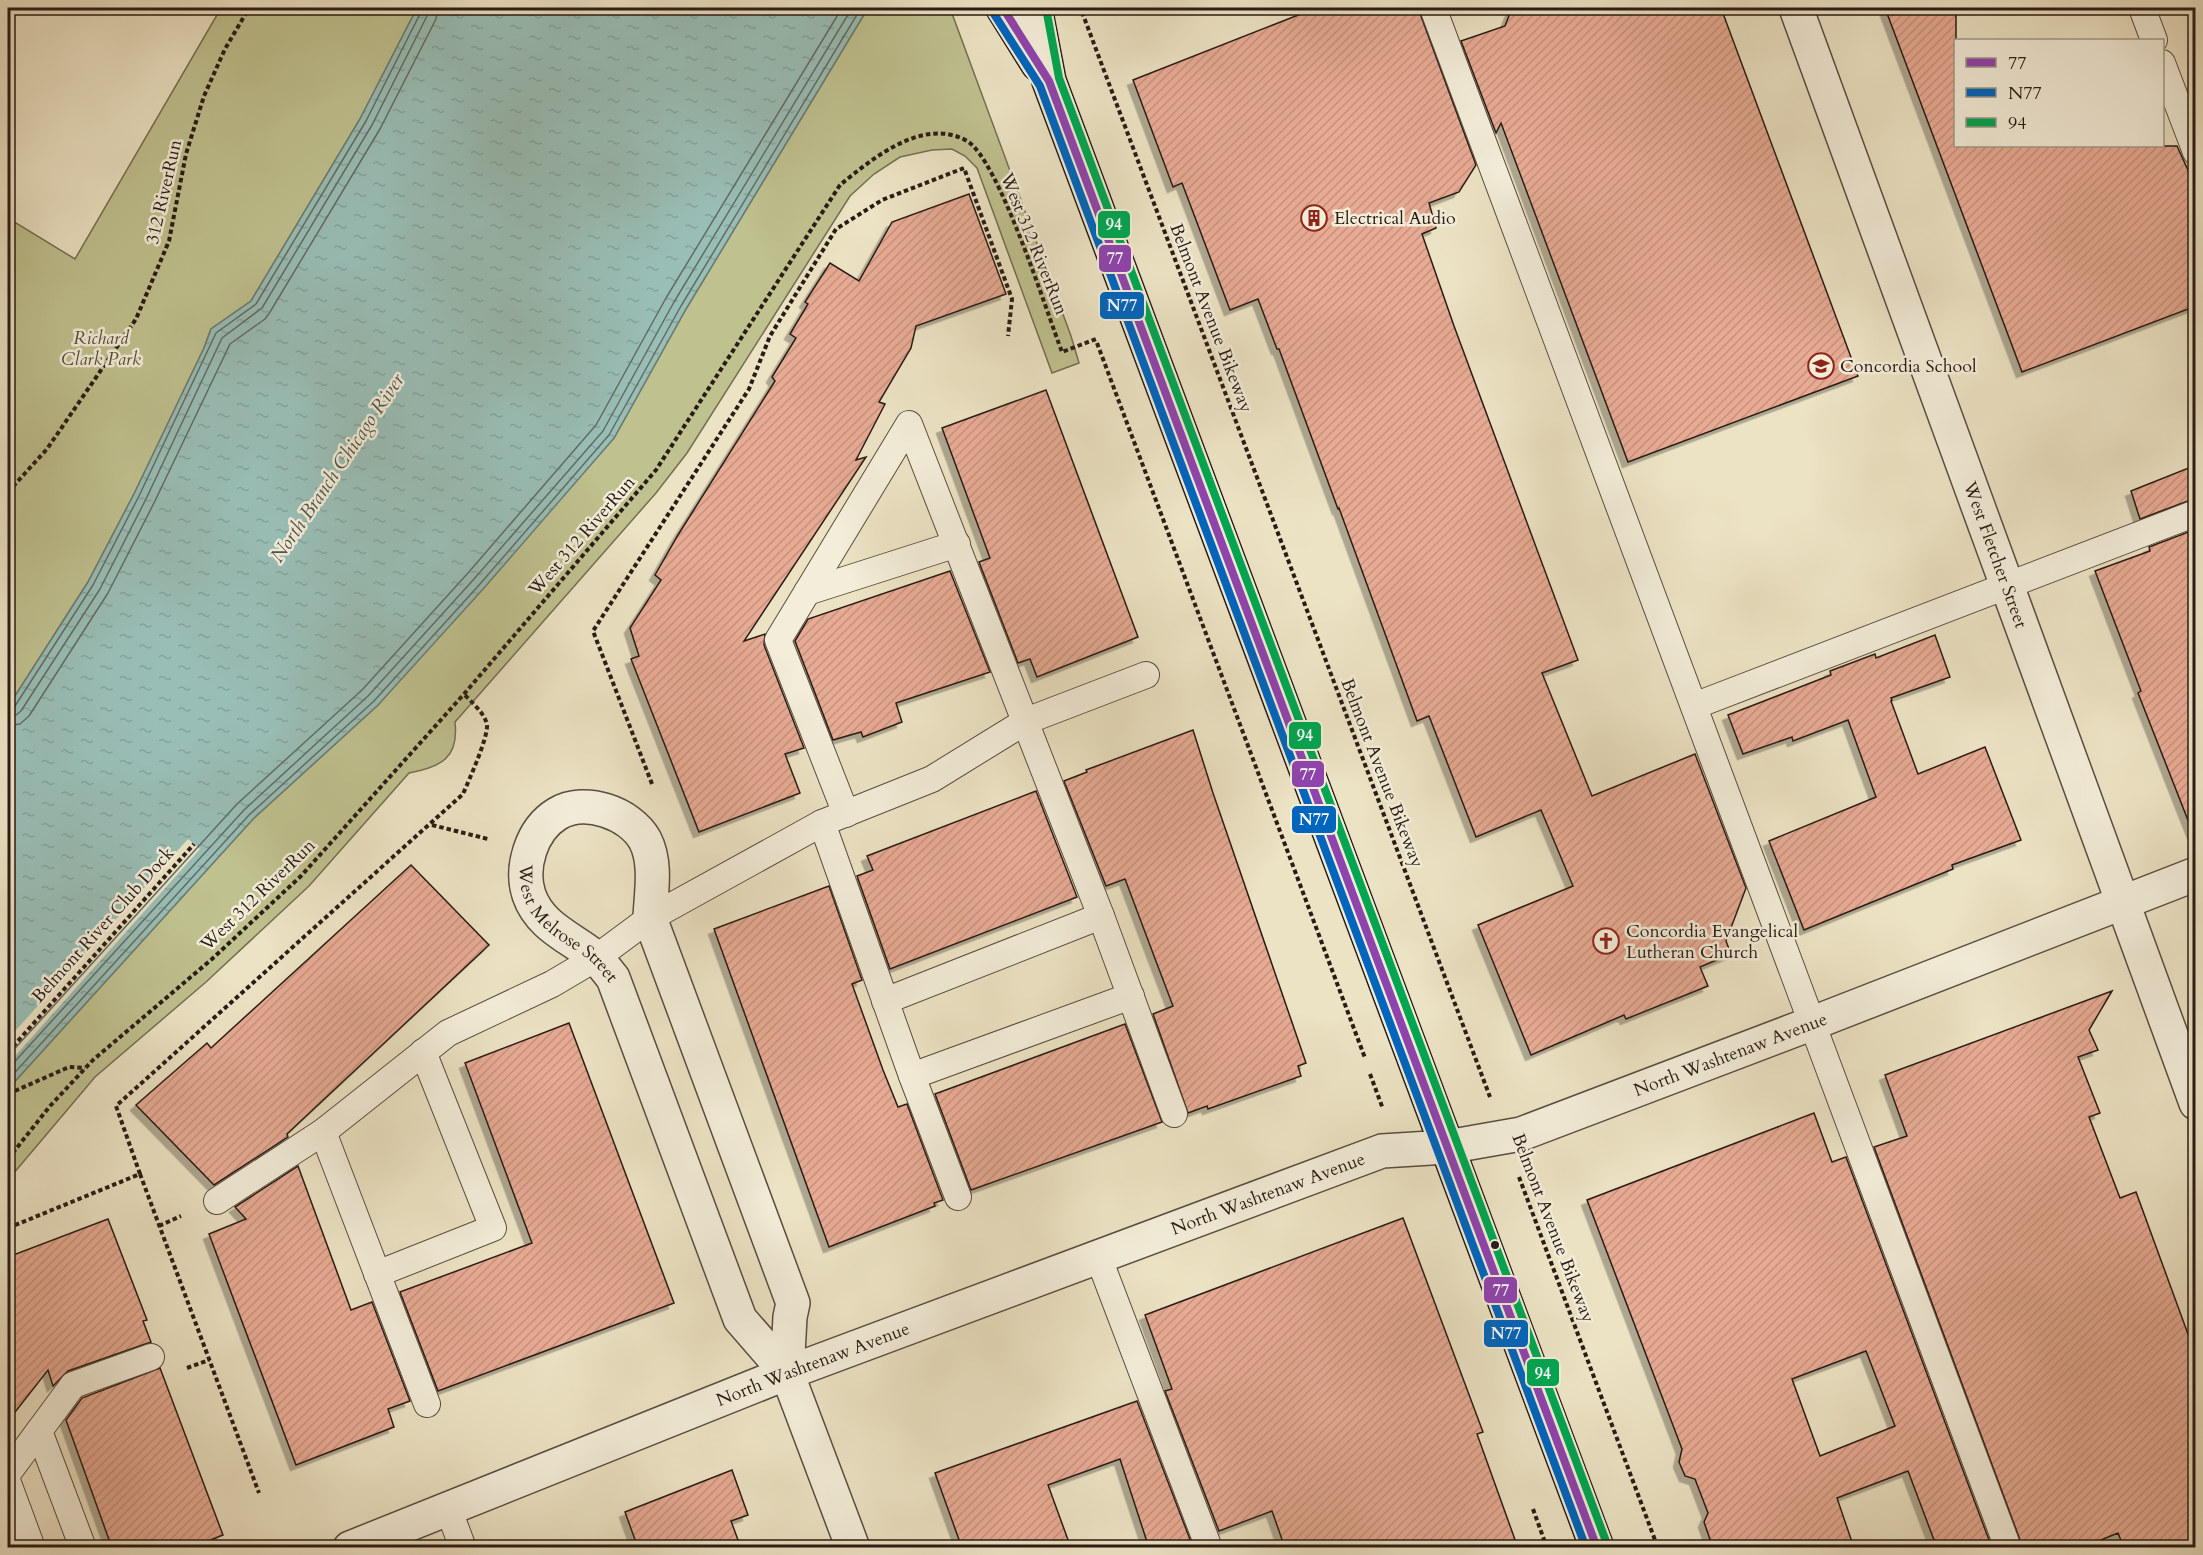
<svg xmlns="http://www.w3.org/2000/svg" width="2203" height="1555" font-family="Cardo,serif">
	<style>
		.green { fill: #bfc18f; stroke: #746e52; stroke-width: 1.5 }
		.water { fill: url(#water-ripples); stroke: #6c7d76; stroke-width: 1.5 }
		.pier { fill: #ece3c4 }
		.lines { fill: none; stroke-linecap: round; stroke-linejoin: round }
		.shore { stroke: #616c66; stroke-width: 1.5 }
		.building { fill: url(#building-hatch); stroke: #291b15; stroke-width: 1.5; fill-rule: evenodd; filter: url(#shadow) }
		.service-casing { stroke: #5a4d41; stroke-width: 28 }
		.minor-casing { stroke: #5a4d41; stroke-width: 36 }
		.secondary-casing { stroke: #291b15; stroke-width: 36 }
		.path { stroke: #291b15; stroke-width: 4; stroke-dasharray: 4.5 3; stroke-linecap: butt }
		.service { stroke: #f3edd9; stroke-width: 26 }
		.minor { stroke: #f3edd9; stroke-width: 33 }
		.secondary { stroke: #f3edd9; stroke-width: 33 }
		.bus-1-casing { stroke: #f3edd9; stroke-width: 12 }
		.bus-2-casing { stroke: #f3edd9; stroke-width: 12 }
		.bus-3-casing { stroke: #f3edd9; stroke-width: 12 }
		.bus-1 { stroke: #8e44ad; stroke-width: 8 }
		.bus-2 { stroke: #0065bd; stroke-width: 8 }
		.bus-3 { stroke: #00a651; stroke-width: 8 }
		.bus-dot { fill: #291b15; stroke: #f3edd9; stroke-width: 2 }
		.labels { text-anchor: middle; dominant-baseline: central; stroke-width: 5; stroke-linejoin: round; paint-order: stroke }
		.street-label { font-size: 18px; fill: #291b15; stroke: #f3edd9 }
		.poi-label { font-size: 18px; fill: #291b15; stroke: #f3edd9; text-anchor: start }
		.park-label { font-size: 18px; font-style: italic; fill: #564d3a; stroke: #f3edd9 }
		.water-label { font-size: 20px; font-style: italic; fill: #50544d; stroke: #f3edd9 }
		.line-badge { stroke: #f3edd9; stroke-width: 2 }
		.badge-label { font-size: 16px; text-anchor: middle; font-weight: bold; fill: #fff }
	</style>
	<defs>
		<pattern id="water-ripples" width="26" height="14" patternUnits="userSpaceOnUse" patternTransform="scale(1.5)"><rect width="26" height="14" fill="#99beb6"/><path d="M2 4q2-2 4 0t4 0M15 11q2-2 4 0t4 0" fill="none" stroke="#84a39c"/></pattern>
		<pattern id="building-hatch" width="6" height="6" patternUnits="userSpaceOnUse" patternTransform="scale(1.5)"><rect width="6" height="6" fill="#e7aa93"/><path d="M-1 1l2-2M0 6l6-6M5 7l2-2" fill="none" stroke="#c6927e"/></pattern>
		<filter id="shadow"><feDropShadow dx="-5.5" dy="5.5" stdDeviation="0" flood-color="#0004"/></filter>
	</defs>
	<rect width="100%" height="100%" fill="#ece3c4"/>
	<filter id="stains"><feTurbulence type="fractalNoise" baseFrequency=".00333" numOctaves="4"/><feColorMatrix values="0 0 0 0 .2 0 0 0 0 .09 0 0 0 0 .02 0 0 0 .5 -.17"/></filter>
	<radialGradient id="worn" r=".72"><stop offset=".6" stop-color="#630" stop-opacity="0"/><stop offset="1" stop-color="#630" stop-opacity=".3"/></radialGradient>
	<g class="green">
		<path d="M221,8H417L360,119L251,301L211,329L204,348L134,494L88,582L8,707V218L75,259Z"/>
		<path d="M868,8H950L1071,336L1079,363L1052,373L977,168L965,156L952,149L932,150L900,157L874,174L850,196L687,453L656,493L455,722C459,758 441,767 409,773L309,886L206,982L95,1077L8,1180V1089L253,819L378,705L614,438L686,309Z"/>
	</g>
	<path class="water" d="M417,8H868L686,309L614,438L484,588L378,705L253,819L8,1089V707L88,582L134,494L204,348L211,329L251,301L360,119Z"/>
	<path class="pier" d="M188,839L200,849L8,1064V1039Z"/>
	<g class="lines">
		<g class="shore">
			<path d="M8,709L15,706L93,585L139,496L216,333L256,304L366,121L421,12V8"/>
			<path d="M8,717L16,715L21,711L100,589L146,499L222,338L262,308L372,125L427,16L429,8"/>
			<path d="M8,726L20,724L29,716L108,593L154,503L230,344L265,319L270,312L380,129L436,19L438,8"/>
			<path d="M8,1056L237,804L362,690L468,573L596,425L666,298L842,8"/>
			<path d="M8,1069L244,810L368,696L474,579L603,431L674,302L852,8"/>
			<path d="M8,1080L249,815L374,701L480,584L609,435L681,306L861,8"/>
		</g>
	</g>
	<g class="building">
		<path d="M1316,8H1418L1476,165L1459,192L1429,203L1436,228L1422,234L1454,326L1578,660L1542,673L1592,796L1695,754L1746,888L1726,941L1731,954L1700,967L1708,986L1626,1019L1624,1015L1531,1055L1478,925L1573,886L1541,810L1476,837L1429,716L1417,721L1339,508L1338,509L1279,349H1277L1258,299L1230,310L1182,183L1173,187L1133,80Z"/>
		<path d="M1512,8H1721L1858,376L1628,462L1501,123L1496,133L1461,41L1505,26Z"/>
		<path d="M1885,8H1956V146H2177L2196,188V306L2022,372Z"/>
		<path d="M969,194L1006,294L916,326L911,348L879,402L885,404L856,460L866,457L744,641L765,634L764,645L804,748L785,754L800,793L699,832L631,659L639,656L630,628L661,580L655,575L678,535L775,381L772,377L796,338L790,334L808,304L805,302L830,263L859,281L892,222Z"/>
		<path d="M1046,390L1138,637L1037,677L1030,659L1018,663L979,562L990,558L942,428Z"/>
		<path d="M2196,465V498L2140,519L2131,491Z"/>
		<path d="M2196,529V832L2193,833L2138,693L2141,691L2095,571L2150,551L2149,547Z"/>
		<path d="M950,571L990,672L896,703L902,722L863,737L861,732L833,740L795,641L808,619Z"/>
		<path d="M1935,635L1950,677L1891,698L1892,700L1891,701L1918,774L1985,747L2021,840L1952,865L1953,869L1804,930L1769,841L1876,797L1848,720L1793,741L1792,737L1743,754L1728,715L1831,675L1830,671L1875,654L1876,658Z"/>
		<path d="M1193,730L1213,793L1306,1063L1298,1066L1301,1076L1208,1109L1207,1106L1188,1113L1153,1014L1173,1006L1154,956L1125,879L1106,886L1064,781L1087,772L1086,770Z"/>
		<path d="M1036,791L1077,897L890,969L857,876L873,870L867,856Z"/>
		<path d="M411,865L489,945L287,1134L288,1137L214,1185L136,1105L207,1043L211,1048Z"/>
		<path d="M829,886L862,980L852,984L883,1070L898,1107L907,1104L943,1200L934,1203L935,1206L829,1247L714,929Z"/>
		<path d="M2112,991L2089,1030L2098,1050L2078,1057L2100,1113L2089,1117L2120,1198L2136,1192L2196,1356V1548H2124L2118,1533L2081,1548H2023L1874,1147L1907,1136L1885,1075Z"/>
		<path d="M569,1023L674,1303L438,1391L400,1292L532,1243L465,1063Z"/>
		<path d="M1125,1024L1162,1122L971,1190L935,1094Z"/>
		<path d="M1814,1113L1832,1162L1846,1157L1992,1548H1937L1908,1471L1837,1498L1854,1548H1713L1704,1522L1708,1513L1695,1479L1685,1476L1679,1462L1682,1449L1587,1200ZM1866,1351L1895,1426L1820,1456L1792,1379Z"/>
		<path d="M298,1166L351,1310L372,1302L410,1401L388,1409L394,1427L296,1465L209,1234L246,1219L235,1207Z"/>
		<path d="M1403,1218L1483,1432L1477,1434L1518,1548H1285L1272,1511L1219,1531L1165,1391L1172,1389L1145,1315Z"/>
		<path d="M108,1219L147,1320L143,1321L151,1342L68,1371L53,1386L48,1370L8,1421V1257Z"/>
		<path d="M160,1368L223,1535L190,1548H112L66,1420L82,1398Z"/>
		<path d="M1137,1401L1191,1542L1175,1548H1149L1120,1459L1048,1485L1071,1548H962L935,1473Z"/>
		<path d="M732,1470L748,1515L731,1521L741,1548H638L625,1512Z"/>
	</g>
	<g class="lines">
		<g class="service-casing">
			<g id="service">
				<path d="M1433,8L2008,1548"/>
				<path d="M2142,8L2154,40"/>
				<path d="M2162,63L2196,152"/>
				<path d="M807,592L957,544"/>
				<path d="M1694,706L2196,513"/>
				<path d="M846,814L778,640L909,424L1101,916L1174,1114"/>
				<path d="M822,823L912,1076"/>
				<path d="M885,1001L1101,916"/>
				<path d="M323,1132L427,1404"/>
				<path d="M958,1197L912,1076L1131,996"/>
				<path d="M217,1201L323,1132L448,1033L552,984L596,958L650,918L822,823L932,779L1026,721L1146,675"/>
				<path d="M1098,1256L1209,1548"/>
				<path d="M377,1274L493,1228L423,1052"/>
				<path d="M8,1473L39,1431"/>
				<path d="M8,1483L32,1548"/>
				<path d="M448,1508L463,1548"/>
				<path d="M83,1548L39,1431L73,1385L151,1357"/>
			</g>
		</g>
		<g class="minor-casing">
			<g id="minor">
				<path id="s1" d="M1796,8L2196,1103"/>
				<path id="s2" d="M787,1373L790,1317L793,1303L650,918C651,893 657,863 645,840C630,813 585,797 557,814C531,830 520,868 529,895C540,927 572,938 595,957C602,963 607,971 613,978L740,1319L787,1373L853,1548"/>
				<path id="s3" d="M350,1548L787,1373L1382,1151L1447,1147L1521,1134L1813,1023L2196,874"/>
			</g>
		</g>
		<g class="secondary-casing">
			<g id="secondary">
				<path d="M1003,8L1038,64"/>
				<path d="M1035,8L1049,81L1597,1548"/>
			</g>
		</g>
		<g class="path">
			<path d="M1082,12L1490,1097"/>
			<path d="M1097,343L1365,1058"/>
			<path d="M8,492L47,449L136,319L169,241L186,154L204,96L225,49L249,8"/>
			<path d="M652,784L593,631L749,389L770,336L836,229L882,200L964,168L1012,299L1008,336"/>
			<path d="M432,825L488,839"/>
			<path d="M8,1052L194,844"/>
			<path d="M1370,1074L1383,1109"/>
			<path d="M8,1094L69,1067L85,1068"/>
			<path d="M8,1159L50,1106L93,1060L212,959L301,876L464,694L656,470L840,185C872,159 923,116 967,141C998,158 1047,313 1062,352L1096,339"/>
			<path d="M140,1174L116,1106L463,794C469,780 488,738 487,725C485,713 471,702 464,694"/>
			<path d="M1519,1177L1658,1548"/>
			<path d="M159,1226L181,1216"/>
			<path d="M8,1228L140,1174L259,1493"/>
			<path d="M187,1368L209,1360"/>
			<path d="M1533,1509L1547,1548"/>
		</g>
		<use href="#service" class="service"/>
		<use href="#minor" class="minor"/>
		<use href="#secondary" class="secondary"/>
		<g class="bus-1-casing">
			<path id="bus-1" d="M1003,8L1049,81L1597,1548"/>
		</g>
		<g class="bus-2-casing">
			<path id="bus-2" d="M994,14L1040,86L1586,1548"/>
		</g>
		<g class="bus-3-casing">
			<path id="bus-3" d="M1046,8L1059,78L1607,1544"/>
		</g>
		<use href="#bus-1" class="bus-1"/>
		<use href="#bus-2" class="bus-2"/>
		<use href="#bus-3" class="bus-3"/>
	</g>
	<defs>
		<g id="building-ring" transform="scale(1.35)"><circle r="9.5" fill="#f3edd9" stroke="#8f2418" stroke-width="1.5"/><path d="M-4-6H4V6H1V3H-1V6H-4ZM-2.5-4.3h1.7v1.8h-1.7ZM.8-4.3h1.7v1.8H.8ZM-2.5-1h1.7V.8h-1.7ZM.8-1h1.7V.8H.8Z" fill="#8f2418"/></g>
		<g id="school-ring" transform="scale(1.35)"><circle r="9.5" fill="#f3edd9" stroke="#8f2418" stroke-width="1.5"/><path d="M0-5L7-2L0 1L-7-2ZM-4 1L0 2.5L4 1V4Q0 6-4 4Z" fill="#8f2418"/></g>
		<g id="church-ring" transform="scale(1.35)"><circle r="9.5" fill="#f3edd9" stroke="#8f2418" stroke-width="1.5"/><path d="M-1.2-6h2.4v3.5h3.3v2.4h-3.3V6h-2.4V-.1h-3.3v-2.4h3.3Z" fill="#8f2418"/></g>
	</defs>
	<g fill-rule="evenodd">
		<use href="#building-ring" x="1314" y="218"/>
		<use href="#school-ring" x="1821" y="366"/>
		<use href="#church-ring" x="1606" y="941"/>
	</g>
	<circle class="bus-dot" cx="1495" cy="1245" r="5"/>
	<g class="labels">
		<g class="street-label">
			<text transform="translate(164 192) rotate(-77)">312 RiverRun</text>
			<text transform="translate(1034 244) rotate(68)">West 312 RiverRun</text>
			<text transform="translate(1211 318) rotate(69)">Belmont Avenue Bikeway</text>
			<text transform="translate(582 536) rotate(-49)">West 312 RiverRun</text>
			<text stroke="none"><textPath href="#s1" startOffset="582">West Fletcher Street</textPath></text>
			<text transform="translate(1382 773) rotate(69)">Belmont Avenue Bikeway</text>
			<text transform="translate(258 895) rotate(-44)">West 312 RiverRun</text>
			<text stroke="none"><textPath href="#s2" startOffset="798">West Melrose Street</textPath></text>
			<text transform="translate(103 925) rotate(-48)">Belmont River Club Dock</text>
			<text stroke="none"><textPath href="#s3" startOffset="1470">North Washtenaw Avenue</textPath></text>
			<text stroke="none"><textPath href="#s3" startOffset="984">North Washtenaw Avenue</textPath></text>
			<text transform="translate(1553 1228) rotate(69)">Belmont Avenue Bikeway</text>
			<text stroke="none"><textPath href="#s3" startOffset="498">North Washtenaw Avenue</textPath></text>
		</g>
		<g class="poi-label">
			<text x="1334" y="218">Electrical Audio</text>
			<text x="1840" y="366">Concordia School</text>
			<text x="1626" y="931">Concordia Evangelical<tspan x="1626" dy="21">Lutheran Church</tspan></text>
		</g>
		<g class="park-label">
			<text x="101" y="338">Richard<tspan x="101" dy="21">Clark Park</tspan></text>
		</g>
		<g class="water-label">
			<text transform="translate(337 468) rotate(-56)">North Branch Chicago River</text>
		</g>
	</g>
	<g class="line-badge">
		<rect x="1097" y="210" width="34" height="29" rx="6" fill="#00a651"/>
		<rect x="1098" y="244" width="34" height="29" rx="6" fill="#8e44ad"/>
		<rect x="1099" y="291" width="46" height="29" rx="6" fill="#0065bd"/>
		<rect x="1288" y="721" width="34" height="29" rx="6" fill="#00a651"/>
		<rect x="1291" y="760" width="34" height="28" rx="6" fill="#8e44ad"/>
		<rect x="1291" y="805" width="46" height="29" rx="6" fill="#0065bd"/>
		<rect x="1483" y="1276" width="35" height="28" rx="6" fill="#8e44ad"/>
		<rect x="1483" y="1319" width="46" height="29" rx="6" fill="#0065bd"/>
		<rect x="1526" y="1358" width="34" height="29" rx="6" fill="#00a651"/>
	</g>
	<g class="badge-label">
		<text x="1114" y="230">94</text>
		<text x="1115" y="264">77</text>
		<text x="1122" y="311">N77</text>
		<text x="1305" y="741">94</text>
		<text x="1308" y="780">77</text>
		<text x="1314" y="825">N77</text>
		<text x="1501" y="1296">77</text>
		<text x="1506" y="1339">N77</text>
		<text x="1543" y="1379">94</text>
	</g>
	<rect width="2203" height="1555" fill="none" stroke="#ece3c4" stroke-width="30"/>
	<rect x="9" y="9" width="2185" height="1537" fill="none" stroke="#291b15" stroke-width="3"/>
	<rect x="15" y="15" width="2173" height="1525" fill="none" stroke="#291b15" stroke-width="1.5"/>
	<rect x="1954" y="39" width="210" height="108" fill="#f3edd9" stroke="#a2998b" stroke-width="1.5"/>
	<rect x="1966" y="58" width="30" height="9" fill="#8e44ad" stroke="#a2998b" stroke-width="1.5"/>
	<text x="2008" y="69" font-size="18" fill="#291b15">77</text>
	<rect x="1966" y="88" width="30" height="9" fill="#0065bd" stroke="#a2998b" stroke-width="1.5"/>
	<text x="2008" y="99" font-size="18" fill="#291b15">N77</text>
	<rect x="1966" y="118" width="30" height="9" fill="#00a651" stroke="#a2998b" stroke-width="1.5"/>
	<text x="2008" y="129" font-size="18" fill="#291b15">94</text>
	<rect width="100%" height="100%" filter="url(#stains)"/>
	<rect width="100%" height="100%" fill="url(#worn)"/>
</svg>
